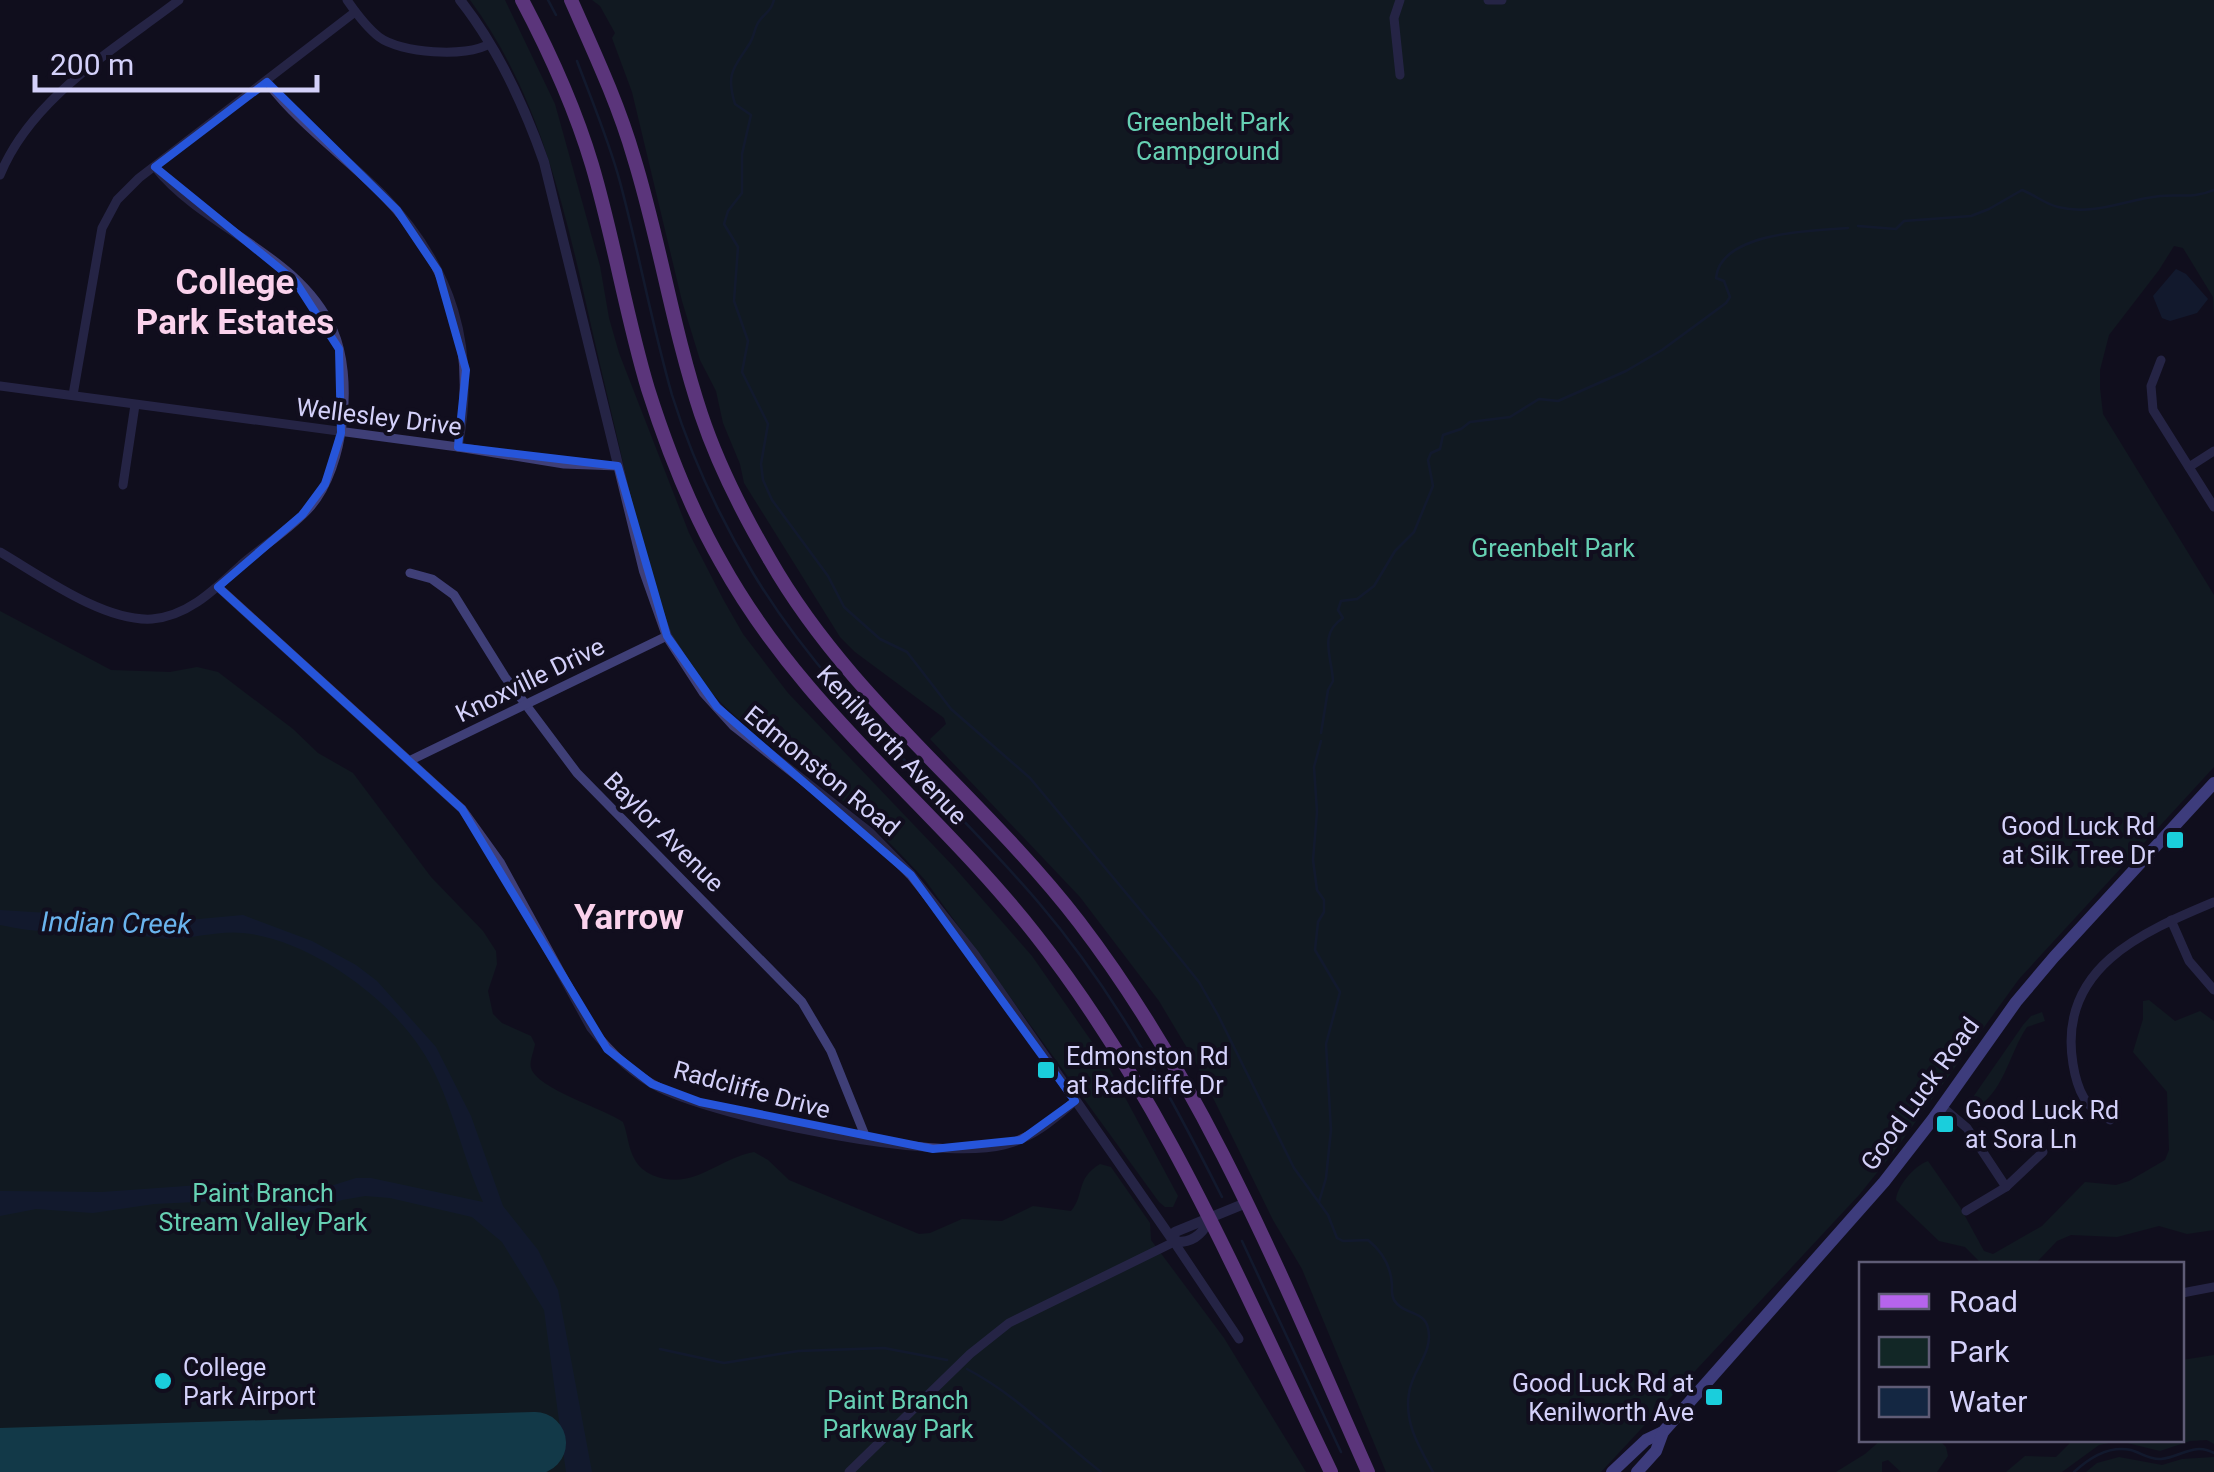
<svg xmlns="http://www.w3.org/2000/svg" width="2214" height="1472" font-family="Roboto,sans-serif">
	<style>
		.green { fill: #122726 }
		.water { fill: #142742 }
		.lines { fill: none; stroke-linecap: round; stroke-linejoin: round }
		.stream { stroke: #142742; stroke-width: 2.5 }
		.taxiway { stroke: #166e7d; stroke-width: 25 }
		.runway { stroke: #166e7d; stroke-width: 62 }
		.minor { stroke: #3f3f77; stroke-width: 9 }
		.tertiary { stroke: #3f3f77; stroke-width: 10 }
		.secondary { stroke: #7373ef; stroke-width: 12 }
		.primary { stroke: #b664ed; stroke-width: 14 }
		.marked { fill: none; stroke: #2655da; stroke-width: 8; stroke-linejoin: round }
		.poi-dot { fill: #1acedc; stroke: #110e1e; stroke-width: 4 }
		.labels { text-anchor: middle; dominant-baseline: central; stroke-width: 8; stroke-linejoin: round; paint-order: stroke }
		.park-label { font-size: 25px; fill: #66d0b3; stroke: #110e1e }
		.street-label { font-size: 25px; fill: #d4d1fa; stroke: #110e1e }
		.poi-label { font-size: 25px; fill: #d4d1fa; stroke: #110e1e; text-anchor: start }
		.water-label { font-size: 28px; font-style: italic; fill: #6ab4ee; stroke: #110e1e }
		.district-label { font-size: 35px; font-weight: bold; fill: #fad2ec; stroke: #110e1e }
	</style>
	<rect width="100%" height="100%" fill="#110e1e"/>
	<g class="green">
		<path d="M470,0H505L555,104L600,266L609,318L619,353L689,533L723,599L743,634L788,693L954,867L1032,956L1106,1062L1178,1196L1173,1207H1165L1159,1202L925,880C899,852 873,825 843,801C783,752 711,711 674,640C650,592 640,532 627,480C617,435 606,391 596,347C568,225 545,102 470,0Z"/>
		<path d="M592,0H2214V320L2213,297L2183,248L2174,246L2159,270L2109,335L2100,370V388L2103,414L2214,595V767L2019,979L1893,1153L1859,1195L1601,1472H1386L1302,1269L1273,1220L1196,1063L1159,1001L1080,897L930,739L946,724L944,718L855,652L840,637L744,483L740,464L723,423L716,391L700,360L682,301L632,92L612,38L615,33L600,6Z"/>
		<path d="M0,611L111,670L170,672L197,667L218,672L293,729L318,753L353,773L431,877L483,931L496,951L497,964L488,991L493,1014L502,1023L531,1036L535,1044C534,1051 529,1062 531,1068C537,1089 605,1109 623,1122C628,1135 628,1148 635,1160C639,1167 644,1171 652,1175C693,1192 716,1159 754,1152L768,1160L789,1180L919,1234L930,1233L962,1219L1002,1221L1033,1206L1071,1211C1085,1195 1075,1179 1100,1164L1111,1167L1150,1223L1151,1240L1224,1338L1306,1472H0Z"/>
		<path d="M2149,1000L2175,1021L2200,1011L2214,1021V1230L2187,1234L2159,1226L2117,1237L2071,1235L2057,1241L2035,1264H1982L1965,1247L1939,1241L1896,1200C1897,1186 1915,1165 1928,1161L1960,1207L1984,1251L1993,1254L2042,1226L2085,1182L2116,1185L2129,1181L2165,1160L2169,1150L2167,1092L2133,1052L2143,1019V1001Z"/>
		<path d="M2042,1012L2045,1021L2027,1027C2009,1053 2003,1096 1973,1109L1969,1104L1971,1100L2023,1025L2031,1016Z"/>
		<path d="M2214,1355V1444L2207,1440L2190,1441L2160,1451L2119,1441L2099,1445L2062,1472H2006L2025,1456L2056,1457L2073,1440H2182V1360Z"/>
		<path d="M1881,1440H1939L1946,1447L1948,1456L1937,1472H1901L1888,1460L1882,1462V1472H1836L1865,1454Z"/>
		<path d="M2119,1457L2162,1465L2182,1459L2214,1457V1472H2086L2097,1463Z"/>
	</g>
	<g class="water">
		<path d="M2176,269L2186,274L2208,299L2197,313L2170,321L2162,318L2153,296Z"/>
		<path d="M0,910L177,921L243,915L312,941L356,965L377,981L436,1047L471,1116L503,1206L538,1250L558,1290L592,1472H566L544,1310L502,1242L472,1217L390,1198L365,1196L342,1200L305,1213L273,1202L237,1200L154,1204L93,1213L36,1209L0,1216V1191L102,1192L242,1182L318,1190L356,1178H371L483,1202C460,1152 451,1092 419,1046C384,994 307,939 243,933C215,930 187,941 159,938C132,936 102,922 76,924C66,925 56,930 46,931C31,931 15,928 0,925Z"/>
	</g>
	<g class="lines">
		<g class="stream">
			<path d="M548,0L556,15"/>
			<path d="M774,0C771,11 767,11 760,20C754,27 755,35 750,43C735,67 725,72 735,104L751,115L742,154V193L728,211L724,224L738,247L734,301L748,341L742,372L768,424L761,464L763,480L772,500L828,576L844,607L880,639L907,652L951,709L1030,778L1162,936L1199,982L1218,1015L1294,1168L1328,1215L1337,1238L1343,1241L1368,1240C1383,1252 1391,1266 1392,1285C1392,1293 1391,1294 1394,1300C1403,1315 1424,1310 1428,1328C1434,1352 1412,1370 1409,1393C1404,1423 1419,1447 1433,1472"/>
			<path d="M577,61C592,101 609,141 620,182C639,253 652,325 672,395C691,456 720,518 753,573C832,704 942,789 1039,903C1115,992 1170,1094 1222,1197"/>
			<path d="M1858,226L1896,229L1904,221L1971,216L1989,209L2022,190C2035,195 2045,204 2058,207C2094,216 2124,200 2160,196C2181,194 2193,199 2214,190"/>
			<path d="M1321,733L1328,690L1333,681C1332,657 1318,634 1343,618L1338,610L1341,601L1357,599L1374,586L1395,551L1414,532L1433,486L1428,460L1431,453L1440,449L1443,435L1461,429L1470,422L1510,417L1539,399L1558,401L1626,371L1662,350L1726,303L1730,297L1724,281L1716,278C1720,232 1814,230 1848,228"/>
			<path d="M1319,1202L1326,1178L1331,1130L1326,1044L1340,992L1315,950L1318,922L1324,912V900L1317,890L1313,860L1317,812L1314,767L1321,741"/>
			<path d="M1242,1241L1341,1452"/>
			<path d="M660,1349L724,1363L798,1351L884,1348L947,1360"/>
			<path d="M967,1369C1017,1395 1057,1438 1101,1472"/>
			<path d="M2074,1472C2089,1458 2109,1445 2131,1450C2141,1453 2150,1460 2161,1459C2181,1457 2194,1442 2214,1453"/>
		</g>
		<path class="taxiway" d="M389,1447L413,1451L418,1461L416,1472"/>
		<path class="runway" d="M0,1459L535,1443"/>
		<g class="minor">
			<path d="M347,0C356,13 366,27 379,37C400,53 467,58 489,44"/>
			<path d="M1400,0L1394,18L1400,75"/>
			<path d="M1488,0H1502"/>
			<path d="M267,82C300,125 344,156 382,194C453,267 477,348 458,447"/>
			<path d="M0,175C31,98 115,49 179,0"/>
			<path d="M2161,360L2151,386L2153,410L2214,507"/>
			<path d="M0,386L458,447L564,464L618,466"/>
			<path d="M73,395L102,228L117,200L139,178L355,12"/>
			<path d="M2189,467L2214,451"/>
			<path d="M123,485L135,405"/>
			<path d="M0,552C41,576 104,622 152,619C189,616 216,588 241,565C264,545 292,528 311,506C345,466 354,377 333,330C300,254 204,229 155,167"/>
			<path d="M410,573L432,579L454,595L505,677L577,773L802,1002L831,1051L866,1138"/>
			<path d="M218,587L462,809L500,862L591,1028C610,1052 632,1074 660,1088C723,1119 937,1162 1004,1145C1033,1138 1053,1120 1075,1101"/>
			<path d="M411,760L667,636"/>
			<path d="M2171,920L2189,961L2214,990"/>
			<path d="M1941,1106L1967,1128L2006,1187"/>
			<path d="M2110,1120C2085,1109 2077,1089 2073,1064C2057,968 2142,932 2214,902"/>
			<path d="M1966,1211L2006,1187L2043,1152"/>
			<path d="M2182,1293L2214,1287"/>
			<path d="M849,1472L970,1354L1009,1323L1174,1242L1239,1339"/>
		</g>
		<g class="tertiary">
			<path d="M460,0C498,48 524,105 544,162L644,571L667,636L704,693L733,725L870,833L911,875L974,954L1174,1242"/>
			<path d="M1174,1241L1175,1232L1246,1203"/>
			<path d="M1174,1242C1191,1243 1201,1236 1209,1221"/>
		</g>
		<g class="secondary">
			<path d="M1612,1472L1646,1440L1663,1432L1884,1182L1933,1119L2016,1002L2054,957L2214,783"/>
			<path d="M1637,1472L1656,1451L1663,1432"/>
		</g>
		<g class="primary">
			<path d="M522,0C550,53 575,108 592,165C614,239 626,316 648,389C667,449 690,508 721,562C804,712 932,803 1035,934C1162,1095 1242,1288 1331,1472"/>
			<path d="M571,0C594,52 618,103 634,158C660,242 673,330 701,414C718,465 743,514 770,560C850,700 982,796 1079,922C1206,1088 1284,1283 1368,1472"/>
		</g>
	</g>
	<path d="M0 0H2214V1472H0ZM267,82L397,210L438,271L466,370L458,447L618,466L667,636L717,707L911,875L1075,1101L1021,1140L933,1149L700,1102L652,1084L607,1049L462,809L218,587L302,515L325,484L341,433L339,349L295,281L155,167Z" fill="#110e1e" fill-opacity=".55" fill-rule="evenodd"/>
	<path class="marked" d="M267,82L397,210L438,271L466,370L458,447L618,466L667,636L717,707L911,875L1075,1101L1021,1140L933,1149L700,1102L652,1084L607,1049L462,809L218,587L302,515L325,484L341,433L339,349L295,281L155,167Z"/>
	<g class="poi-dot">
		<rect x="2165" y="830" width="20" height="20" rx="5"/>
		<rect x="1036" y="1060" width="20" height="20" rx="5"/>
		<rect x="1935" y="1114" width="20" height="20" rx="5"/>
		<circle cx="163" cy="1381" r="10"/>
		<rect x="1704" y="1387" width="20" height="20" rx="5"/>
	</g>
	<g class="labels">
		<g class="park-label">
			<text x="1208" y="122">Greenbelt Park<tspan x="1208" dy="29">Campground</tspan></text>
			<text x="1553" y="548">Greenbelt Park</text>
			<text x="263" y="1193">Paint Branch<tspan x="263" dy="29">Stream Valley Park</tspan></text>
			<text x="898" y="1400">Paint Branch<tspan x="898" dy="29">Parkway Park</tspan></text>
		</g>
		<g class="street-label">
			<text transform="translate(379 417) rotate(7)">Wellesley Drive</text>
			<text transform="translate(530 680) rotate(-26)">Knoxville Drive</text>
			<text transform="translate(892 745) rotate(47)">Kenilworth Avenue</text>
			<text transform="translate(822 771) rotate(39)">Edmonston Road</text>
			<text transform="translate(664 832) rotate(45)">Baylor Avenue</text>
			<text transform="translate(752 1090) rotate(15)">Radcliffe Drive</text>
			<text transform="translate(1920 1094) rotate(-54)">Good Luck Road</text>
		</g>
		<g class="poi-label">
			<text x="2155" y="826" text-anchor="end">Good Luck Rd<tspan x="2155" dy="29">at Silk Tree Dr</tspan></text>
			<text x="1066" y="1056">Edmonston Rd<tspan x="1066" dy="29">at Radcliffe Dr</tspan></text>
			<text x="1965" y="1110">Good Luck Rd<tspan x="1965" dy="29">at Sora Ln</tspan></text>
			<text x="183" y="1367">College<tspan x="183" dy="29">Park Airport</tspan></text>
			<text x="1694" y="1383" text-anchor="end">Good Luck Rd at<tspan x="1694" dy="29">Kenilworth Ave</tspan></text>
		</g>
		<g class="water-label">
			<text transform="translate(116 923) rotate(1)">Indian Creek</text>
		</g>
		<g class="district-label">
			<text x="235" y="282">College<tspan x="235" dy="40">Park Estates</tspan></text>
			<text x="629" y="917">Yarrow</text>
		</g>
	</g>
	<rect x="1859" y="1262" width="325" height="180" fill="#110e1e" stroke="#5f5c76" stroke-width="2.5"/>
	<rect x="1879" y="1294" width="50" height="15" fill="#b664ed" stroke="#5f5c76" stroke-width="2.5"/>
	<text x="1949" y="1312" font-size="30" fill="#d4d1fa">Road</text>
	<rect x="1879" y="1337" width="50" height="30" fill="#122726" stroke="#5f5c76" stroke-width="2.5"/>
	<text x="1949" y="1362" font-size="30" fill="#d4d1fa">Park</text>
	<rect x="1879" y="1387" width="50" height="30" fill="#142742" stroke="#5f5c76" stroke-width="2.5"/>
	<text x="1949" y="1412" font-size="30" fill="#d4d1fa">Water</text>
	<path d="M35 75v15h282v-15" fill="none" stroke="#d4d1fa" stroke-width="5"/>
	<text x="50" y="75" font-size="30" fill="#d4d1fa" stroke="#110e1e" stroke-width="8" paint-order="stroke">200 m</text>
</svg>
